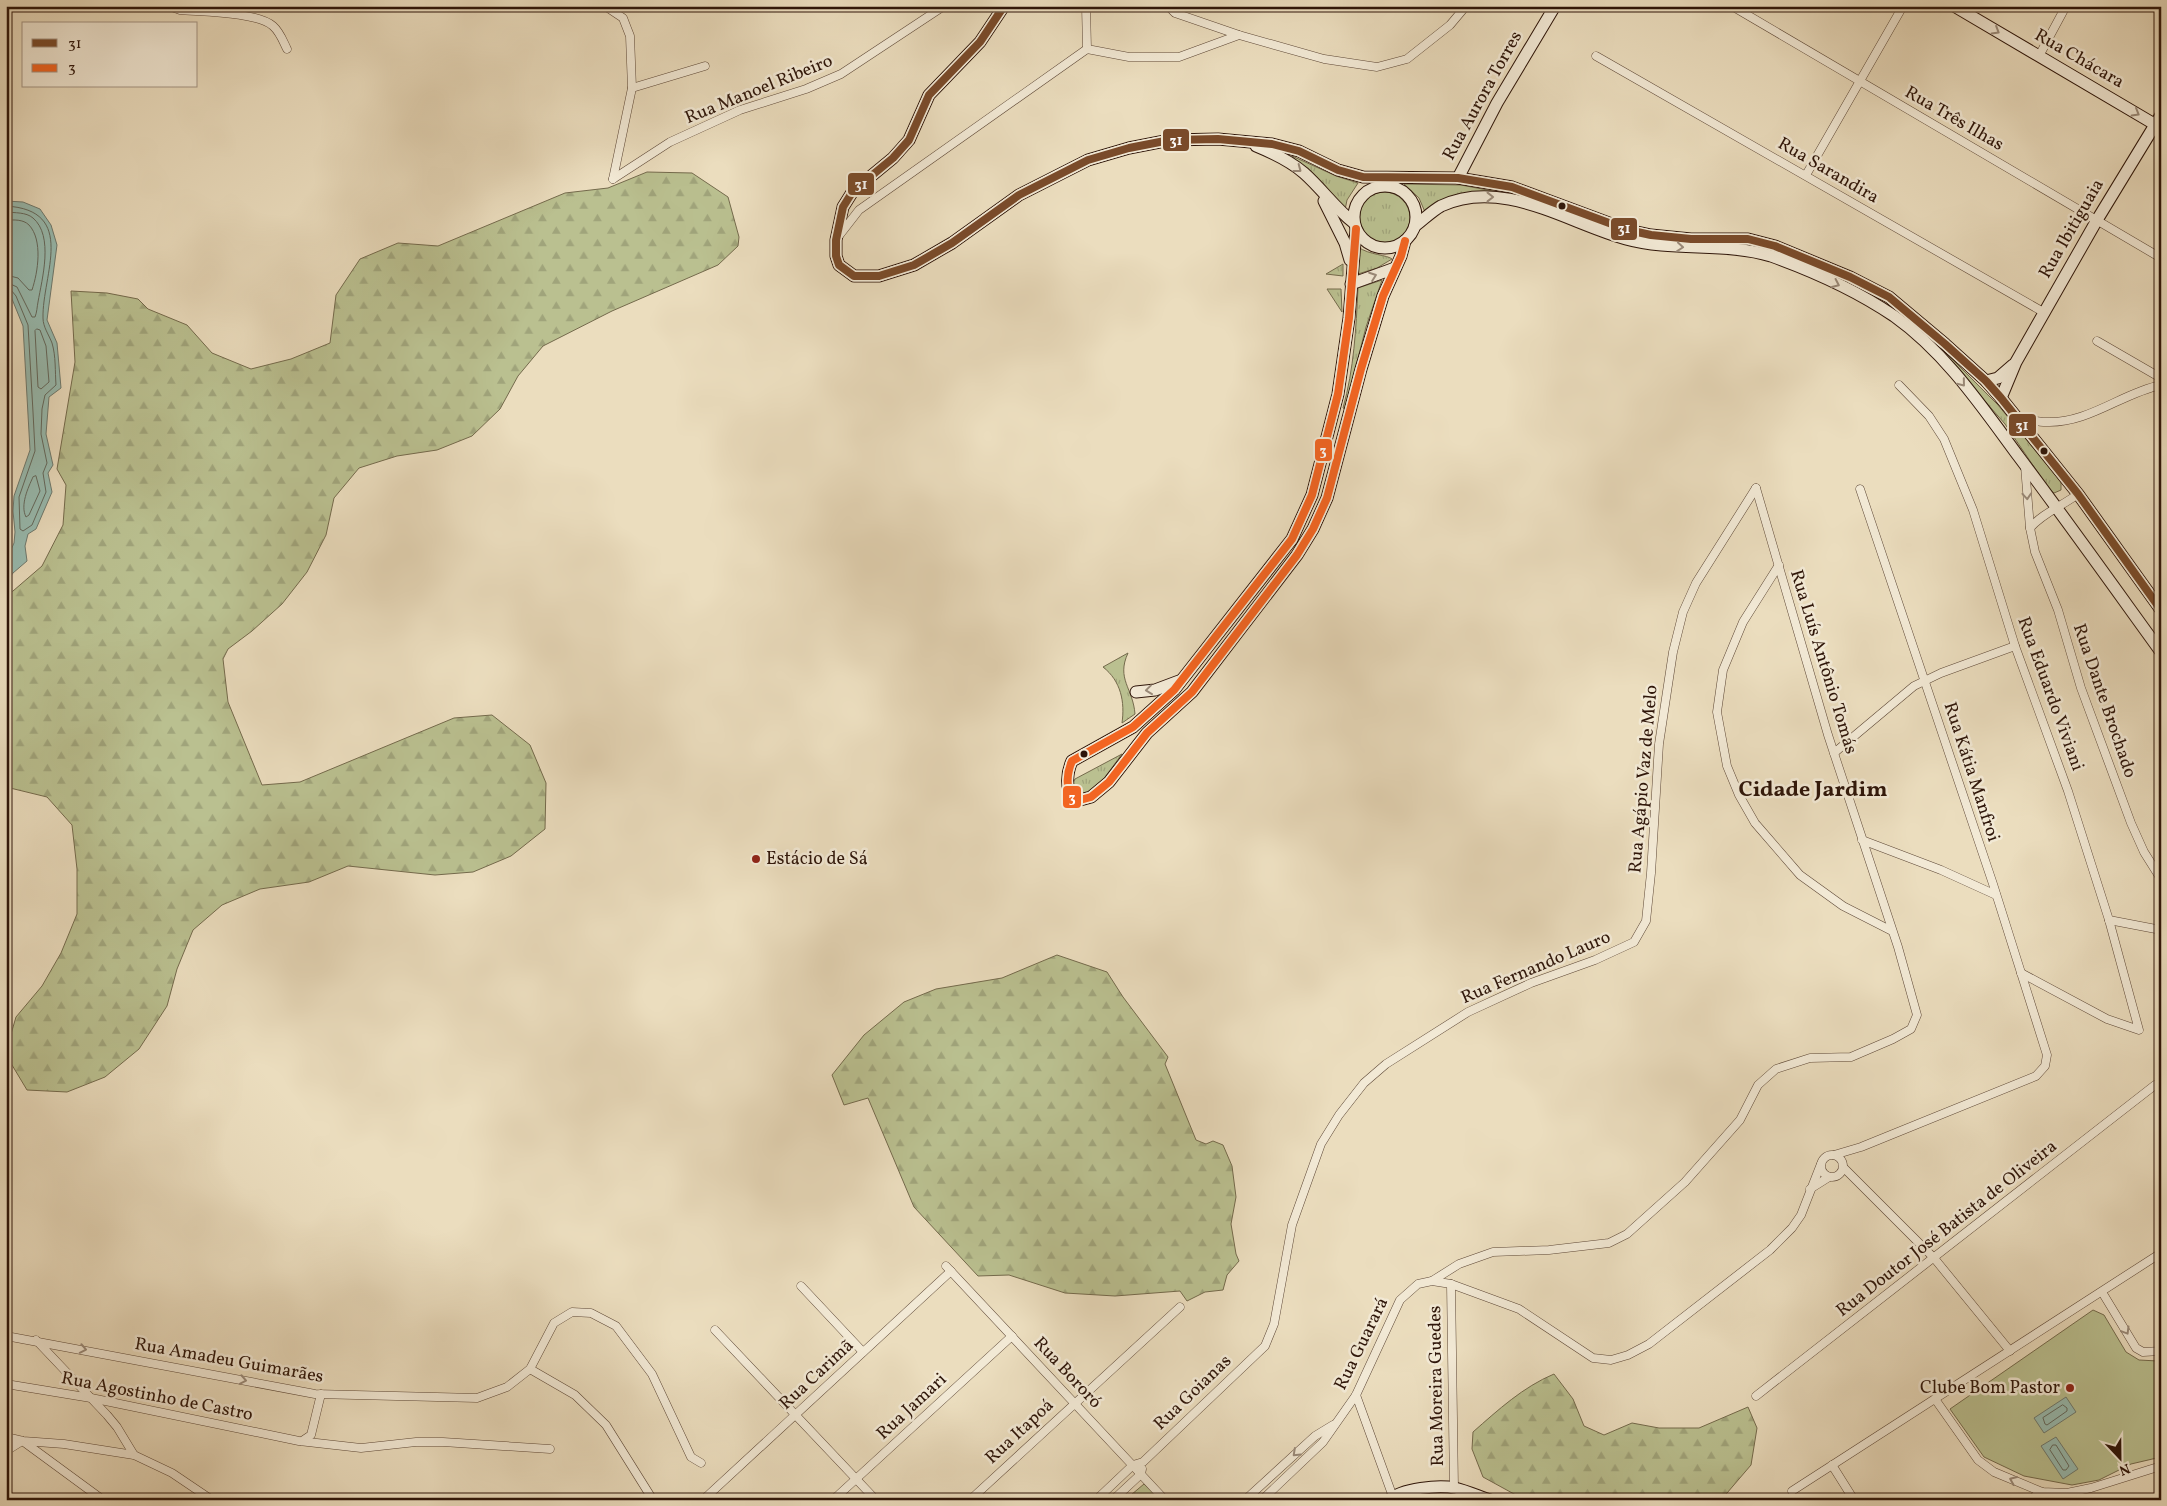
<svg xmlns="http://www.w3.org/2000/svg" width="2167" height="1506" font-family="Vollkorn,serif">
	<style>
		.grass { fill: url(#grass-tufts); stroke: #746a4c }
		.forest { fill: url(#forest-firs); stroke: #746a4c }
		.pitch { fill: #bac090; stroke: #746a4c }
		.water { fill: #98bcb1; stroke: #6e796e }
		.lines { fill: none; stroke-linecap: round; stroke-linejoin: round }
		.shore { stroke: #63685d; stroke-width: 1 }
		.street-casing { stroke: #5d4736; stroke-width: 9 }
		.secondary-casing { stroke: #2e1509; stroke-width: 13 }
		.street { stroke: #f2e9d5; stroke-width: 8 }
		.secondary { stroke: #f2e9d5; stroke-width: 11 }
		.bus-1-casing { stroke: #f2e9d5; stroke-width: 11 }
		.bus-2-casing { stroke: #f2e9d5; stroke-width: 11 }
		.bus-1 { stroke: #7a4b2a; stroke-width: 8 }
		.bus-2 { stroke: #f26522; stroke-width: 8 }
		.oneway { stroke: #9a8a79 }
		.bus-dot { fill: #2e1509; stroke: #f2e9d5; stroke-width: 2 }
		.poi-dot { fill: #8f2418; stroke: #f2e9d5; stroke-width: 2 }
		.labels { text-anchor: middle; dominant-baseline: central; stroke-width: 5; stroke-linejoin: round; paint-order: stroke }
		.street-label { font-size: 18px; fill: #2e1509; stroke: #f2e9d5 }
		.poi-label { font-size: 18px; fill: #2e1509; stroke: #f2e9d5; text-anchor: start }
		.district-label { font-size: 22px; font-weight: bold; fill: #2e1509; stroke: #f2e9d5 }
		.line-badge { stroke: #f2e9d5; stroke-width: 2 }
		.badge-label { font-size: 14px; text-anchor: middle; font-weight: bold; fill: #fff }
	</style>
	<defs>
		<pattern id="grass-tufts" width="24" height="20" patternUnits="userSpaceOnUse" patternTransform="scale(1.25)"><rect width="24" height="20" fill="#bac090"/><path d="M3 7l-1-3M5 7V3M7 7l1-3M15 17l-1-3M17 17v-4M19 17l1-3" fill="none" stroke="#a0a47b"/></pattern>
		<pattern id="forest-firs" width="22" height="20" patternUnits="userSpaceOnUse" patternTransform="scale(1.25)"><rect width="22" height="20" fill="#bac090"/><path d="M5 1l3.5 6h-7zM16 11l3.5 6h-7z" fill="#a0a47b"/></pattern>
	</defs>
	<rect width="100%" height="100%" fill="#ebddbe"/>
	<filter id="stains"><feTurbulence type="fractalNoise" baseFrequency=".004" numOctaves="4"/><feColorMatrix values="0 0 0 0 .2 0 0 0 0 .09 0 0 0 0 .02 0 0 0 .5 -.17"/></filter>
	<radialGradient id="worn" r=".72"><stop offset=".6" stop-color="#630" stop-opacity="0"/><stop offset="1" stop-color="#630" stop-opacity=".3"/></radialGradient>
	<g class="grass">
		<path d="M1292,156L1336,176L1358,183L1347,200L1345,210Z"/>
		<path d="M1404,184L1461,185L1519,196L1504,194L1425,212L1419,198Z"/>
		<circle cx="1384" cy="218" r="26"/>
		<path d="M1358,247C1369,255 1388,255 1392,259L1377,268L1358,274Z"/>
		<path d="M1343,264V276L1326,274Z"/>
		<path d="M1382,280L1366,327L1345,409L1343,408C1354,369 1356,329 1358,288Z"/>
		<path d="M1327,289H1341L1342,312Z"/>
		<path d="M1943,350L1998,405L2061,482V490L2054,493L2049,489L2005,424L1942,352Z"/>
		<path d="M1128,653C1116,679 1133,688 1135,714L1122,723C1125,702 1121,681 1103,667Z"/>
		<path d="M1122,754L1097,788L1084,795L1076,791L1073,783L1075,779Z"/>
		<path d="M1144,1484L1161,1500H1125Z"/>
	</g>
	<g class="forest">
		<path d="M647,172L692,173L728,197L739,237L738,246L718,265L612,311L543,346L518,376L500,409L472,436L437,450L397,456L359,468L334,498L326,535L307,572L282,604L252,631L228,649L223,659L228,702L262,785L300,782L454,718L492,715L530,745L546,783L545,829L511,856L473,872L435,875L348,866L309,882L260,889L222,905L193,930L177,969L167,1006L139,1049L105,1077L67,1092L27,1090L6,1055V1051L16,1017L42,986L61,953L77,914V869L72,825L47,797L6,787V597L42,566L63,525L66,485L57,469L75,362L71,291L107,293L138,299L148,309L187,325L212,353L251,369L291,359L330,343L336,295L360,259L398,243L438,246L565,193L608,188Z"/>
		<path d="M1057,955L1107,972L1123,997L1168,1057L1165,1064L1196,1140L1206,1144L1213,1141L1223,1145L1232,1166L1236,1197L1231,1224L1236,1254L1239,1261L1227,1275L1223,1290L1205,1292L1187,1301L1180,1291L1115,1296L1065,1293L1009,1275L978,1276L914,1207L868,1098L844,1105L832,1075L864,1035L904,1002L936,989L1002,978Z"/>
		<path d="M1554,1374L1573,1399L1584,1426L1604,1435L1632,1423L1659,1428H1699L1748,1407L1757,1428L1751,1465L1721,1500H1525L1483,1477L1472,1449L1473,1432C1498,1410 1523,1387 1554,1374Z"/>
	</g>
	<path class="pitch" d="M2093,1310L2104,1315L2126,1352L2139,1360L2158,1361L2161,1368V1457L2131,1464L2099,1480L2072,1485L2024,1476L1984,1457L1950,1409Z"/>
	<g class="water">
		<path d="M6,201L23,202L40,209L51,225L57,245L47,320L57,343L61,388L49,397L46,434L53,465L48,473L52,492L36,529L28,534L25,546L27,561L13,573L6,583V553L10,552L14,543L15,532L13,511L14,496L30,450L23,326L12,299L6,291Z"/>
		<path d="M2066,1397L2076,1412L2044,1433L2034,1418Z"/>
		<path d="M2056,1437L2078,1469L2063,1479L2041,1446Z"/>
	</g>
	<g class="lines">
		<g class="shore">
			<path d="M6,206C78,210 42,275 43,318C43,327 49,335 52,343C56,356 55,372 56,385L45,395L42,409L41,434L47,463L43,473L46,492L32,525L23,531L20,529L19,497L35,451L33,412L28,325L16,296L11,290L6,289"/>
			<path d="M6,212C15,213 26,212 33,218C54,236 42,279 38,302C37,307 37,312 35,317H32L17,287L6,282"/>
			<path d="M6,220C14,220 23,219 29,225C43,240 38,272 32,290H29L18,278L6,275"/>
			<path d="M37,329L40,330L46,346L49,382L41,389L38,387L35,331Z"/>
			<path d="M36,476L40,491L29,515L26,517C20,505 28,488 33,477Z"/>
			<path d="M2063,1405L2067,1408V1411L2047,1425L2045,1424L2043,1418Z"/>
			<path d="M2053,1445H2056L2069,1466L2066,1470H2063L2050,1450Z"/>
		</g>
		<g class="street-casing">
			<g id="street">
				<path d="M169,6L180,10C202,12 257,12 273,26C280,32 283,41 287,49"/>
				<path d="M605,6L623,18L630,36L632,88L613,179"/>
				<path d="M1086,6L1087,49"/>
				<path d="M1168,6L1175,13L1239,35L1324,59L1377,67L1407,59L1450,25L1466,6"/>
				<path d="M1732,6L2161,258"/>
				<path d="M1087,49L1129,57H1179L1239,35"/>
				<path d="M1596,56L2045,313"/>
				<path d="M2039,56L2066,6"/>
				<path d="M632,88L705,66"/>
				<path d="M1806,175L1903,6"/>
				<path d="M613,179L670,142L740,110L806,89L841,74L944,6"/>
				<path d="M838,237L859,210L1087,49"/>
				<path d="M2097,341L2161,378"/>
				<path d="M1899,385L1929,416L1944,439L1973,510L2015,646L2068,791L2109,920L2139,1030L2107,1019L2021,973"/>
				<path d="M2015,416C2025,418 2036,422 2046,422C2088,424 2122,393 2161,385"/>
				<path d="M2025,466L2030,528L2035,552L2058,610L2081,688L2131,823L2144,852L2161,879"/>
				<path d="M2030,528C2043,513 2062,506 2078,494"/>
				<path d="M1779,565L1743,622L1723,670L1717,712L1727,766L1739,795L1755,823L1800,875L1843,906L1892,931"/>
				<path d="M1834,753L1914,686L1941,673L2015,646"/>
				<path d="M1862,840L1941,870L1996,895"/>
				<path d="M2109,920L2161,930"/>
				<circle cx="1832" cy="1166" r="11"/>
				<path d="M1834,1155L1861,1147L2036,1076L2045,1066L2047,1055L1993,884L1860,489"/>
				<path d="M1844,1168L1934,1258L2010,1351"/>
				<path d="M1810,1189L1829,1177"/>
				<path d="M946,1266L1165,1500"/>
				<path d="M1432,1281L1459,1264L1493,1252L1549,1250L1609,1243L1627,1234L1685,1182L1740,1120L1758,1085L1776,1069L1810,1058L1851,1057L1893,1039L1911,1029L1917,1015L1898,947L1828,735L1756,488"/>
				<path d="M1451,1284L1454,1488"/>
				<path d="M801,1286L863,1352"/>
				<path d="M2102,1292L2136,1348L2143,1352L2161,1351"/>
				<path d="M715,1330L876,1500"/>
				<path d="M6,1336L315,1394L477,1398L507,1387L530,1369L554,1323L572,1312L591,1313L616,1326L652,1374L691,1457L701,1463"/>
				<path d="M36,1340L107,1415L117,1427L134,1455"/>
				<path d="M530,1369L575,1395L606,1425L653,1500"/>
				<path d="M6,1384L91,1398L299,1441L361,1448L416,1442H443L550,1449"/>
				<path d="M1356,1395L1393,1497L1396,1500"/>
				<path d="M1756,1396L2155,1085"/>
				<path d="M1935,1399L1978,1460L1994,1472L2042,1492L2067,1493L2091,1488L2161,1466"/>
				<path d="M6,1437L23,1441L64,1444L134,1455L172,1473L212,1500"/>
				<path d="M302,1441L311,1435L321,1394"/>
				<path d="M24,1442L103,1500"/>
				<path d="M6,1451L22,1441"/>
				<path d="M1832,1465L1854,1500"/>
				<path d="M1792,1491L2161,1253"/>
				<path d="M703,1500L951,1271"/>
				<path d="M833,1500L1012,1336"/>
				<path d="M970,1500L1180,1307"/>
				<path d="M1096,1500L1133,1465L1143,1462L1265,1346L1274,1324L1292,1225L1321,1144L1339,1115L1364,1083L1386,1064L1468,1012L1531,983L1595,960L1634,942L1646,921L1651,873L1659,744L1673,652L1683,612L1696,583L1756,488"/>
				<path d="M1113,1500L1141,1474L1142,1469"/>
				<path d="M1245,1500L1315,1436L1333,1425"/>
				<path d="M1262,1500L1323,1442L1356,1395L1400,1300L1418,1284L1432,1281L1451,1284L1519,1309L1593,1358L1611,1360L1628,1355L1649,1344L1770,1250L1792,1228L1801,1215L1821,1164"/>
				<path d="M2029,1500L2042,1492"/>
			</g>
		</g>
		<g class="secondary-casing">
			<g id="secondary">
				<path d="M1004,6L980,42L929,95L909,140L893,158L853,191L843,207L836,240V256L839,265L854,276H879L914,265L952,243L1019,195L1088,160L1129,148L1170,140L1218,139L1272,144L1299,151L1338,170L1363,177L1458,178L1512,187L1628,230L1651,235L1691,239H1748L1775,246L1850,277L1889,297L1945,344L1986,381L2001,398L2078,494L2161,610"/>
				<path d="M1954,6L2161,128"/>
				<path d="M1256,146C1273,153 1290,161 1304,173C1322,189 1335,208 1354,223"/>
				<path d="M1458,178L1497,103L1555,6"/>
				<circle cx="1385" cy="217" r="31"/>
				<path d="M1324,201L1345,243L1350,260"/>
				<path d="M1415,226C1423,220 1432,211 1441,206C1502,177 1568,223 1626,239C1673,252 1727,242 1771,256C1813,271 1857,291 1894,316C1946,353 1982,407 2019,457C2067,521 2114,587 2161,652"/>
				<path d="M1356,229L1349,318L1338,394L1312,495L1292,539L1174,690L1133,727L1072,761C1067,772 1065,789 1073,798L1080,800L1091,797L1109,782L1147,733L1192,692L1297,555L1313,529L1327,498L1361,369L1383,296L1401,256L1405,241"/>
				<path d="M1351,284L1395,268"/>
				<path d="M1986,381L1998,378L2013,365"/>
				<path d="M2001,398L2016,362L2097,220L2161,115"/>
				<path d="M1136,692L1155,690L1179,681"/>
				<path d="M1389,1500C1402,1488 1439,1485 1455,1488C1467,1491 1478,1496 1490,1500"/>
			</g>
		</g>
		<use href="#street" class="street"/>
		<use href="#secondary" class="secondary"/>
		<g class="bus-1-casing">
			<path id="bus-1" d="M1004,6L980,42L929,95L909,140L893,158L853,191L843,207L836,240V256L839,265L854,276H879L914,265L952,243L1019,195L1088,160L1129,148L1170,140L1218,139L1272,144L1299,151L1338,170L1363,177L1458,178L1512,187L1628,230L1651,235L1691,239H1748L1775,246L1850,277L1889,297L1945,344L1986,381L2001,398L2078,494L2161,610"/>
		</g>
		<g class="bus-2-casing">
			<path id="bus-2" d="M1356,229L1349,318L1338,394L1312,495L1292,539L1174,690L1133,727L1072,761C1067,772 1065,789 1073,798L1080,800L1091,797L1109,782L1147,733L1192,692L1297,555L1313,529L1327,498L1361,369L1383,296L1401,256L1405,241"/>
		</g>
		<use href="#bus-1" class="bus-1"/>
		<use href="#bus-2" class="bus-2"/>
	</g>
	<defs><path id="oneway-chevron" d="M-2-3.5L2.5 0L-2 3.5" fill="none" stroke-width="1.6" stroke-linecap="round" stroke-linejoin="round" transform="scale(1.25)"/></defs>
	<g class="oneway">
		<use href="#oneway-chevron" transform="translate(1996 31) rotate(31)"/>
		<use href="#oneway-chevron" transform="translate(2136 113) rotate(30)"/>
		<use href="#oneway-chevron" transform="translate(1298 169) rotate(37)"/>
		<use href="#oneway-chevron" transform="translate(1490 197)"/>
		<use href="#oneway-chevron" transform="translate(1680 247) rotate(5)"/>
		<use href="#oneway-chevron" transform="translate(1373 276) rotate(-20)"/>
		<use href="#oneway-chevron" transform="translate(1836 284) rotate(25)"/>
		<use href="#oneway-chevron" transform="translate(1962 383) rotate(51)"/>
		<use href="#oneway-chevron" transform="translate(2027 496) rotate(86)"/>
		<use href="#oneway-chevron" transform="translate(1149 690) rotate(173)"/>
		<use href="#oneway-chevron" transform="translate(2126 1331) rotate(59)"/>
		<use href="#oneway-chevron" transform="translate(83 1349) rotate(11)"/>
		<use href="#oneway-chevron" transform="translate(243 1380) rotate(11)"/>
		<use href="#oneway-chevron" transform="translate(1296 1453) rotate(137)"/>
		<use href="#oneway-chevron" transform="translate(2013 1480) rotate(-157)"/>
	</g>
	<g class="bus-dot">
		<circle cx="1562" cy="206" r="4.5"/>
		<circle cx="2044" cy="451" r="4.5"/>
		<circle cx="1084" cy="754" r="4.5"/>
	</g>
	<g class="poi-dot">
		<circle cx="756" cy="859" r="5"/>
		<circle cx="2070" cy="1388" r="5"/>
	</g>
	<g class="labels">
		<g class="street-label">
			<text transform="translate(2079 59) rotate(30)">Rua Chácara</text>
			<text transform="translate(759 90) rotate(-22)">Rua Manoel Ribeiro</text>
			<text transform="translate(1483 96) rotate(-61)">Rua Aurora Torres</text>
			<text transform="translate(1954 119) rotate(30)">Rua Três Ilhas</text>
			<text transform="translate(1828 171) rotate(30)">Rua Sarandira</text>
			<text transform="translate(2072 229) rotate(-60)">Rua Ibitiguaia</text>
			<text transform="translate(1823 662) rotate(73)">Rua Luís Antônio Tomás</text>
			<text transform="translate(2050 694) rotate(70)">Rua Eduardo Viviani</text>
			<text transform="translate(2104 701) rotate(71)">Rua Dante Brochado</text>
			<text transform="translate(1971 772) rotate(72)">Rua Kátia Manfroi</text>
			<text transform="translate(1644 779) rotate(-85)">Rua Agápio Vaz de Melo</text>
			<text transform="translate(1536 968) rotate(-23)">Rua Fernando Lauro</text>
			<text transform="translate(1947 1229) rotate(-38)">Rua Doutor José Batista de Oliveira</text>
			<text transform="translate(1362 1344) rotate(-64)">Rua Guarará</text>
			<text transform="translate(229 1361) rotate(10)">Rua Amadeu Guimarães</text>
			<text transform="translate(1067 1373) rotate(47)">Rua Bororó</text>
			<text transform="translate(817 1375) rotate(-43)">Rua Carimã</text>
			<text transform="translate(1437 1386) rotate(-91)">Rua Moreira Guedes</text>
			<text transform="translate(1193 1393) rotate(-44)">Rua Goianas</text>
			<text transform="translate(157 1397) rotate(11)">Rua Agostinho de Castro</text>
			<text transform="translate(912 1407) rotate(-43)">Rua Jamari</text>
			<text transform="translate(1020 1432) rotate(-43)">Rua Itapoá</text>
		</g>
		<g class="poi-label">
			<text x="766" y="859">Estácio de Sá</text>
			<text x="2060" y="1388" text-anchor="end">Clube Bom Pastor</text>
		</g>
		<g class="district-label">
			<text x="1813" y="790">Cidade Jardim</text>
		</g>
	</g>
	<g class="line-badge">
		<rect x="1162" y="128" width="28" height="24" rx="5" fill="#7a4b2a"/>
		<rect x="847" y="172" width="28" height="24" rx="5" fill="#7a4b2a"/>
		<rect x="1610" y="217" width="28" height="24" rx="5" fill="#7a4b2a"/>
		<rect x="2008" y="413" width="29" height="24" rx="5" fill="#7a4b2a"/>
		<rect x="1314" y="438" width="19" height="24" rx="5" fill="#f26522"/>
		<rect x="1062" y="785" width="20" height="24" rx="5" fill="#f26522"/>
	</g>
	<g class="badge-label">
		<text x="1176" y="145">31</text>
		<text x="861" y="189">31</text>
		<text x="1624" y="233">31</text>
		<text x="2022" y="430">31</text>
		<text x="1323" y="455">3</text>
		<text x="1072" y="802">3</text>
	</g>
	<rect width="2167" height="1506" fill="none" stroke="#ebddbe" stroke-width="25"/>
	<rect x="8" y="8" width="2152" height="1491" fill="none" stroke="#2e1509" stroke-width="2.5"/>
	<rect x="12" y="12" width="2142" height="1481" fill="none" stroke="#2e1509"/>
	<rect x="22" y="22" width="175" height="65" fill="#f2e9d5" stroke="#a49483"/>
	<rect x="32" y="39" width="25" height="8" fill="#7a4b2a" stroke="#a49483"/>
	<text x="68" y="48" font-size="15" fill="#2e1509">31</text>
	<rect x="32" y="64" width="25" height="8" fill="#f26522" stroke="#a49483"/>
	<text x="68" y="72" font-size="15" fill="#2e1509">3</text>
	<g transform="translate(2120 1458) rotate(158)" stroke="#f2e9d5" stroke-width="4" paint-order="stroke">
	<path d="M0-4L9 19L0 12L-9 19Z" fill="#2e1509"/>
	<text y="-8" font-size="14" font-weight="bold" text-anchor="middle" fill="#2e1509">N</text>
	</g>
	<rect width="100%" height="100%" filter="url(#stains)"/>
	<rect width="100%" height="100%" fill="url(#worn)"/>
</svg>
